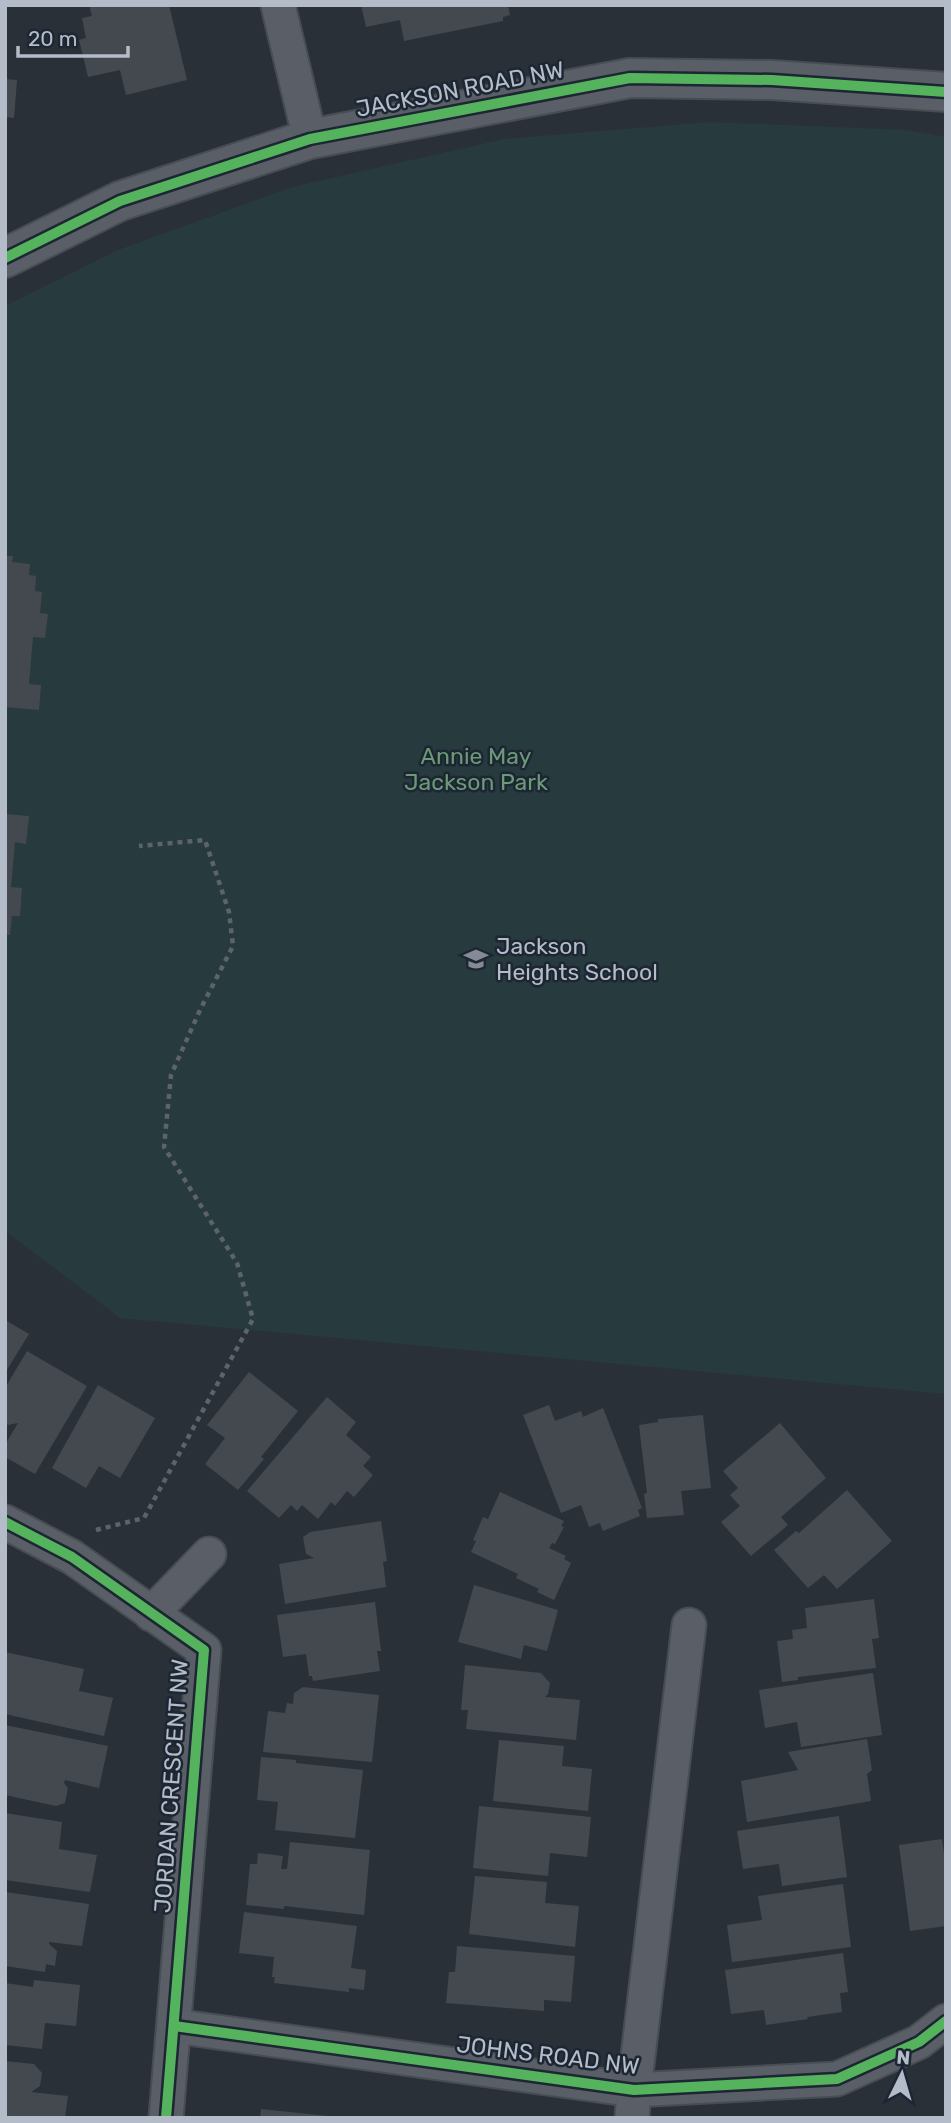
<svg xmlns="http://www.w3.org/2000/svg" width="951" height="2123" font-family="Rubik,sans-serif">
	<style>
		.green { fill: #273a3e }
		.building { fill: #444950 }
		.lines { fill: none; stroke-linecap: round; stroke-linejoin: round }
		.minor-casing { stroke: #484c53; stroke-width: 37 }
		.tertiary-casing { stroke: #484c53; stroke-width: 42 }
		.path { stroke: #5d636a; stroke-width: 4.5; stroke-dasharray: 5 5; stroke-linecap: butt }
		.minor { stroke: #5a5e66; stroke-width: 33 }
		.tertiary { stroke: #5a5e66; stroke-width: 38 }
		.cycleway-casing { stroke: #1d2633; stroke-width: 15 }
		.cycleway { stroke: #56b35d; stroke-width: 10 }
		.labels { text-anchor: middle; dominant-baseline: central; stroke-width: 5; stroke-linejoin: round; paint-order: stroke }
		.street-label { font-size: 23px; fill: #b4bcc9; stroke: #1d2633 }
		.park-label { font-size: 23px; fill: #6b9a76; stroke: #1d2633 }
		.poi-label { font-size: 23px; fill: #b4bcc9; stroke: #1d2633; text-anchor: start }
	</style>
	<rect width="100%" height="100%" fill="#2a3038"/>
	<path class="green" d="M710,122L906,130L946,137V1394L120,1318L5,1231V306L118,250L292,187L504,139Z"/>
	<g class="building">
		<path d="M89,5H169L187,80L126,95L120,70L88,77L79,40L86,38L82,18L92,16Z"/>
		<path d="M361,5H508L510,15L503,17V21L404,41L400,20L366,27Z"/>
		<path d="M5,79L17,80L14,118L5,117Z"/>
		<path d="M5,556H13L12,562L30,564L29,575L36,576L35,591L42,592L40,613L48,614L45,638L33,637L29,684L41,685L39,710L5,707Z"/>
		<path d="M5,814L29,816L26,844L15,842L11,887L22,888L20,916H12L10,935H5Z"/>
		<path d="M5,1320L29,1334L5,1373Z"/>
		<path d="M27,1351L87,1386L35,1474L5,1457V1445L18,1423L8,1425L5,1423V1388Z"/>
		<path d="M249,1372L298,1411L261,1457L264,1459L238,1490L205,1464L225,1438L207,1425Z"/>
		<path d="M98,1385L155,1418L120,1478L99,1466L86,1488L52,1468Z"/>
		<path d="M327,1397L356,1422L346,1435L371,1457L363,1466L373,1475L354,1497L347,1491L335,1506L331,1502L318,1519L302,1505L297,1511L291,1505L279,1518L247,1491Z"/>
		<path d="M549,1405L555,1421L581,1411L583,1417L603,1408L642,1508L638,1510L640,1516L603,1531L600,1523L589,1527L581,1505L561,1513L523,1415Z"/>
		<path d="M703,1415L711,1488L681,1491L684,1515L647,1518L644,1494L647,1493L639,1425L658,1422V1419Z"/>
		<path d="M780,1423L826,1478L781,1517L788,1525L751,1556L721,1522L740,1506L730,1495L738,1488L723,1471Z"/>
		<path d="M847,1490L892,1541L837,1589L824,1575L808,1588L774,1550L796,1531L799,1533Z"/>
		<path d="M500,1492L564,1521L561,1526L564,1527L555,1544L552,1543L549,1548L566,1556L564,1559L571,1563L554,1600L537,1592L539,1589L516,1578L518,1574L471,1552L476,1541L473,1540L483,1517L488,1519Z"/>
		<path d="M381,1521L387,1561L383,1562L386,1587L285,1604L279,1564L314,1558L306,1554L303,1537L310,1532Z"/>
		<path d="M474,1585L558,1610L547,1651L524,1645L521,1659L458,1642Z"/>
		<path d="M874,1599L879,1638L872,1639L876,1668L798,1677V1680L782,1682L777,1641L793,1639L792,1630L807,1628L805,1608Z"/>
		<path d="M375,1602L381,1651H377L380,1671L313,1681L312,1676H309L306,1654L283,1657L277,1615Z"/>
		<path d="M5,1652L84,1669L79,1691L113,1698L104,1736L5,1714Z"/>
		<path d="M465,1665L541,1673L550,1683L548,1694L545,1697L580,1700L576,1740L466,1729L468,1710H461Z"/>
		<path d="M873,1673L882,1735L801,1747L797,1722L765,1728L759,1690Z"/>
		<path d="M303,1687L379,1695L372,1762L263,1752L268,1711L285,1713L287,1703L293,1704L294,1693Z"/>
		<path d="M5,1725L108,1746L99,1788L65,1780L64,1783L68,1788L65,1803L56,1806L5,1795Z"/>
		<path d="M867,1739L872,1770L867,1774L871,1801L747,1822L741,1781L798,1770L788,1752Z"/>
		<path d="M499,1740L564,1746L562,1766L592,1769L588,1811L493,1801Z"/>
		<path d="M261,1757L296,1760V1763L363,1770L355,1838L275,1830L278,1802L257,1800Z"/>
		<path d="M479,1806L591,1817L587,1857L550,1853L548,1876L473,1868Z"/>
		<path d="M5,1813L62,1822L59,1849L97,1855L90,1892L5,1880Z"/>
		<path d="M839,1816L847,1877L782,1886L779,1864L743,1869L737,1831Z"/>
		<path d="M942,1839L946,1868V1926L910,1931L899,1845Z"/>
		<path d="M290,1842L370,1850L364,1915L284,1906V1909L246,1905L250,1864H257L258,1853L283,1856L281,1869H287Z"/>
		<path d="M475,1876L547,1882L545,1903L579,1906L575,1947L469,1934Z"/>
		<path d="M843,1884L851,1947L732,1962L727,1925L762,1920L758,1896Z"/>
		<path d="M5,1892L89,1904L82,1946L49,1942V1944L57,1951L55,1966L46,1964L45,1972L5,1966Z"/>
		<path d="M244,1912L357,1926L351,1968L366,1970L364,1990L349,1988V1992L274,1983L275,1977H272L274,1957L239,1953Z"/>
		<path d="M457,1946L575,1956L571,2002L544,2000V2011L446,2003L449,1972H455Z"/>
		<path d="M843,1953L848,1992L840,1993L842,2012L807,2017L808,2019L766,2025L764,2010L731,2014L725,1970Z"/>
		<path d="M34,1980L80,1985L76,2026L45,2023L42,2049L5,2045V1983L33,1987Z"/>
		<path d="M5,2061L34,2064L42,2073L40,2086L31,2092L68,2096L65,2118H5Z"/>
		<path d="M261,2109L328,2116V2118H260Z"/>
	</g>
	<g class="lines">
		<g class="minor-casing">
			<g id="minor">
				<path d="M278,5L310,139"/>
				<path d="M5,1522L72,1557L204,1650L166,2118"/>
				<path d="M151,1614L209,1554"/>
				<path d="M174,2026L634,2090L837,2079L919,2042L946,2021"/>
				<path d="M632,2118L634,2090L689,1625"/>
			</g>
		</g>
		<g class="tertiary-casing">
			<path id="tertiary" d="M5,258L120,201L310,139L630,78L772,80L946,92"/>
		</g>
		<path class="path" d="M96,1530L144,1518L253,1319L237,1263L164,1147L171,1075L200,1010L233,946L229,912L205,840L139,846"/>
		<use href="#minor" class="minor"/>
		<use href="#tertiary" class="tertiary"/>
		<g class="cycleway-casing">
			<g id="cycleway">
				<path d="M5,258L120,201L310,139L630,78L772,80L946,92"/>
				<path d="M5,1522L72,1557L204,1650L166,2118"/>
				<path d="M174,2026L634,2090L837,2079L919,2042L946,2021"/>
			</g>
		</g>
		<use href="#cycleway" class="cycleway"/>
	</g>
	<defs>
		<g id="school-bare" transform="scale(1.89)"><path d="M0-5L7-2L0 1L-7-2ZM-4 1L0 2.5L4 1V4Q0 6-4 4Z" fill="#848b96" stroke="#1d2633" stroke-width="2.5" paint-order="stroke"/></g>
	</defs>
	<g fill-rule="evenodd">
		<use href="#school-bare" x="476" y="959"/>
	</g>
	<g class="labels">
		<g class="street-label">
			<text transform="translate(460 89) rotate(-11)">JACKSON ROAD NW</text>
			<text transform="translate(171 1786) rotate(-86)">JORDAN CRESCENT NW</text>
			<text transform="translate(548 2055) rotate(7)">JOHNS ROAD NW</text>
		</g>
		<g class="park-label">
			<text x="476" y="756">Annie May<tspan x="476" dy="26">Jackson Park</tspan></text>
		</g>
		<g class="poi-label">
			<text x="496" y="946">Jackson<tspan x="496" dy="26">Heights School</tspan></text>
		</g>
	</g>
	<rect width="951" height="2123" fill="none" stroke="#b4bcc9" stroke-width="14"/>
	<g transform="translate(902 2074) rotate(5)" stroke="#1d2633" stroke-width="5" paint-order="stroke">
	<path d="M0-5L12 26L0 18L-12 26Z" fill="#b4bcc9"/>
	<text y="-10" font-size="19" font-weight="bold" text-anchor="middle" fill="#b4bcc9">N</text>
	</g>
	<path d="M18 46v10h110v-10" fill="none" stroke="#b4bcc9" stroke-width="3.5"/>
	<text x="28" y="46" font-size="21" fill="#b4bcc9" stroke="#1d2633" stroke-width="5" paint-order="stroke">20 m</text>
</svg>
